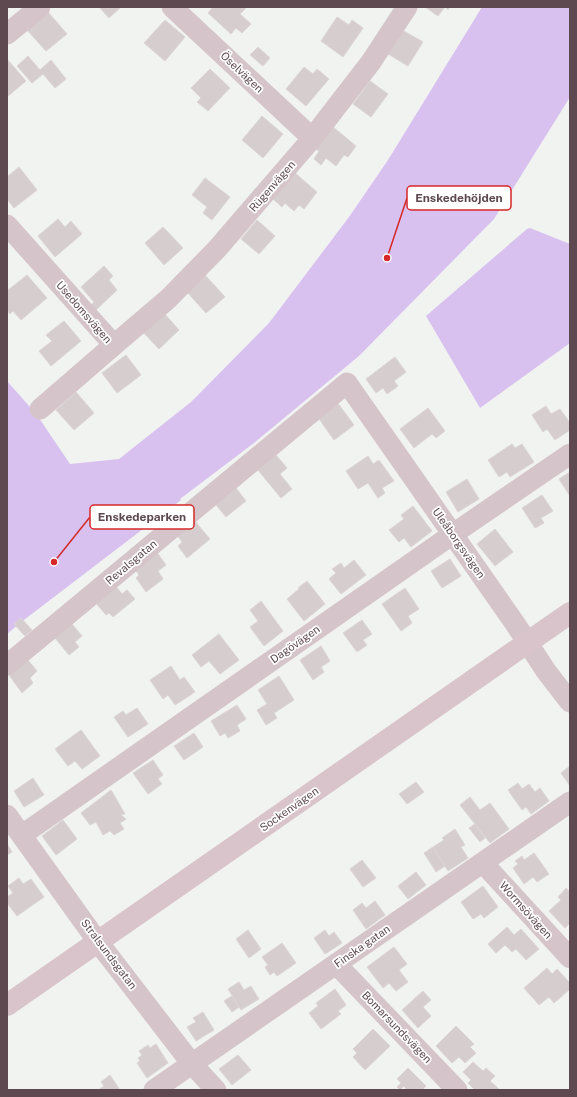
<svg xmlns="http://www.w3.org/2000/svg" width="577" height="1097" font-family="'Public Sans',sans-serif">
	<style>
		.green { fill: #d9c1ef }
		.building { fill: #d6cdcf; stroke: #dcd5d6 }
		.lines { fill: none; stroke-linecap: round; stroke-linejoin: round }
		.street { stroke: #d5c5cb; stroke-width: 21 }
		.secondary { stroke: #d9c4cb; stroke-width: 22 }
		.labels { text-anchor: middle; dominant-baseline: central; stroke-width: 3.5; stroke-linejoin: round; paint-order: stroke }
		.street-label { font-size: 11px; fill: #5e4951; stroke: #fff }
		.leader { fill: none; stroke: #d62828; stroke-width: 1.5 }
		.callout-dot { fill: #d62828; stroke: #fff; stroke-width: 1.5 }
		.callout { fill: #fff; stroke: #d62828; stroke-width: 1.5 }
		.callout-label { font-size: 12px; text-anchor: middle; font-weight: bold; fill: #5e4951 }
	</style>
	<rect width="100%" height="100%" fill="#f1f3f1"/>
	<g class="green">
		<path d="M482,7H570V97L494,219L359,356L254,443L180,499L181,500L20,623L7,634V381L37,415L70,464L119,459L191,402L269,323L349,217L388,160Z"/>
		<path d="M530,228L570,244V343L480,408L426,316L527,229Z"/>
	</g>
	<g class="building">
		<path d="M99,7H121L109,18Z"/>
		<path d="M213,7H247L240,14L251,24L242,33L236,28L231,34L208,13Z"/>
		<path d="M425,7H449L448,10L445,7L438,16Z"/>
		<path d="M48,12L67,34L46,51L27,30Z"/>
		<path d="M337,17L349,25L352,20L363,28L343,57L321,41Z"/>
		<path d="M165,20L185,37L165,61L144,43Z"/>
		<path d="M402,30L423,42L408,66L388,54Z"/>
		<path d="M258,47L270,58L263,66L250,55Z"/>
		<path d="M28,56L40,70L51,60L66,79L55,88L43,74L32,83L17,66Z"/>
		<path d="M7,59L26,81L7,97Z"/>
		<path d="M304,67L313,74L317,69L329,79L306,106L286,89Z"/>
		<path d="M210,69L230,88L208,111L197,102L201,98L191,88Z"/>
		<path d="M370,81L388,94L371,117L353,104Z"/>
		<path d="M262,116L283,134L263,158L242,140Z"/>
		<path d="M333,127L356,146L348,157L344,155L336,166L326,158L321,165L314,159L319,151L316,149Z"/>
		<path d="M19,167L37,190L14,208L7,199V177Z"/>
		<path d="M295,173L317,192L304,209L299,205L294,211L285,203L282,207L273,199Z"/>
		<path d="M205,178L230,197L212,220L203,213L207,207L192,195Z"/>
		<path d="M58,219L65,227L71,221L82,234L55,257L38,236Z"/>
		<path d="M257,220L275,236L259,254L241,239Z"/>
		<path d="M163,227L183,248L164,265L145,243Z"/>
		<path d="M104,266L113,276L109,280L117,290L95,311L90,306L94,302L81,287Z"/>
		<path d="M27,275L47,298L21,320L13,311L10,314L7,310V291Z"/>
		<path d="M205,275L225,297L206,313L187,292Z"/>
		<path d="M163,312L179,330L159,349L142,331Z"/>
		<path d="M64,321L81,341L51,366L39,351L52,341L46,335Z"/>
		<path d="M126,355L141,375L117,393L102,373Z"/>
		<path d="M395,357L406,372L394,381L398,386L387,394L383,388L376,393L366,379Z"/>
		<path d="M76,392L94,413L74,430L56,410Z"/>
		<path d="M337,402L354,425L334,440L317,416Z"/>
		<path d="M546,406L551,414L560,409L570,423V430L555,440L547,429L543,432L532,415Z"/>
		<path d="M428,408L445,431L436,438L432,434L414,448L400,429Z"/>
		<path d="M512,444L515,448L522,444L534,462L510,477L507,472L499,477L488,460Z"/>
		<path d="M276,455L287,468L280,474L292,489L281,498L258,470Z"/>
		<path d="M368,456L373,464L379,460L394,481L382,488L385,493L378,498L368,483L358,489L346,471Z"/>
		<path d="M570,472V496L559,479Z"/>
		<path d="M467,479L479,499L458,512L446,492Z"/>
		<path d="M236,488L246,501L226,517L216,505Z"/>
		<path d="M542,495L553,511L541,518L544,523L535,528L522,508Z"/>
		<path d="M413,506L432,531L411,547L404,538L399,542L389,530L404,519L401,515Z"/>
		<path d="M194,520L210,539L187,558L178,546L182,542L177,535Z"/>
		<path d="M495,529L513,552L495,566L477,544Z"/>
		<path d="M156,551L166,565L158,571L163,579L146,592L136,578L139,575L134,568Z"/>
		<path d="M450,559L461,576L442,588L431,571Z"/>
		<path d="M354,560L366,575L341,594L329,579L336,573L332,569L341,563L344,568Z"/>
		<path d="M307,581L325,604L304,621L287,599L299,589L298,588Z"/>
		<path d="M115,585L122,594L127,590L135,599L113,617L109,613L106,615L95,602Z"/>
		<path d="M405,588L419,609L408,616L412,623L401,631L382,604Z"/>
		<path d="M261,601L283,631L264,646L250,627L258,621L250,610Z"/>
		<path d="M21,618L32,630L25,636L14,624Z"/>
		<path d="M362,620L372,634L363,640L367,645L357,652L343,633Z"/>
		<path d="M72,624L82,636L75,642L79,647L69,655L55,638Z"/>
		<path d="M219,634L239,660L220,674L209,661L201,667L192,655Z"/>
		<path d="M321,646L330,661L321,667L324,672L313,680L300,660Z"/>
		<path d="M27,659L37,671L30,678L33,683L22,693L9,675Z"/>
		<path d="M171,666L180,680L184,677L195,692L175,705L168,695L163,699L150,680Z"/>
		<path d="M279,676L294,700L274,713L277,718L266,725L257,710L267,704L258,690Z"/>
		<path d="M237,705L246,719L237,725L240,731L228,738L225,733L220,736L211,721Z"/>
		<path d="M137,708L148,724L128,737L114,717L123,711L126,715Z"/>
		<path d="M81,730L100,756L82,769L75,761L68,766L55,749Z"/>
		<path d="M194,733L203,747L184,760L174,746Z"/>
		<path d="M153,760L163,775L158,779L162,784L148,794L133,773Z"/>
		<path d="M570,766V786L561,773Z"/>
		<path d="M33,778L44,795L24,807L14,791Z"/>
		<path d="M416,782L424,792L407,804L399,794Z"/>
		<path d="M518,783L522,789L529,784L535,792L540,788L549,801L531,814L526,807L522,810L508,790Z"/>
		<path d="M111,790L125,814L121,815L126,819L120,823L124,829L114,835L110,831L103,835L96,822L90,825L81,813Z"/>
		<path d="M470,797L480,810L490,803L509,829L490,843L460,805Z"/>
		<path d="M63,820L77,839L56,855L42,836Z"/>
		<path d="M475,824L485,838L480,842L469,828Z"/>
		<path d="M455,829L465,845L461,847L468,858L448,871L433,847L444,840L442,838Z"/>
		<path d="M7,844L12,852L7,855Z"/>
		<path d="M433,847L445,866L436,872L424,853Z"/>
		<path d="M534,853L549,874L537,882L533,877L524,884L513,868L518,864L515,861L522,856L524,860Z"/>
		<path d="M362,860L376,878L363,887L350,869Z"/>
		<path d="M416,872L426,885L408,899L398,886Z"/>
		<path d="M19,878L23,884L31,879L44,897L17,916L7,903V897L13,893L8,886Z"/>
		<path d="M483,886L498,907L484,918L481,914L473,919L461,902Z"/>
		<path d="M566,888L570,892V923L565,928L549,911L561,900L558,897Z"/>
		<path d="M375,901L385,915L366,929L353,910L362,903L366,908Z"/>
		<path d="M507,927L514,935L521,929L539,949L526,960L516,949L512,952L505,945L496,953L488,944Z"/>
		<path d="M248,930L261,949L249,958L236,939Z"/>
		<path d="M325,930L329,936L334,932L342,943L325,954L314,938Z"/>
		<path d="M282,943L296,963L277,976L274,972L270,975L265,967L268,965L262,957Z"/>
		<path d="M394,947L407,964L399,970L408,982L396,991L389,983L383,988L367,967Z"/>
		<path d="M547,968L552,974L557,969L570,983V989L554,1003L549,997L539,1005L524,988Z"/>
		<path d="M239,982L244,990L251,986L259,999L241,1010L228,989Z"/>
		<path d="M335,989L346,1005L338,1011L341,1014L321,1029L309,1013L318,1006L316,1003Z"/>
		<path d="M423,991L431,1000L423,1007L431,1016L418,1028L402,1010Z"/>
		<path d="M232,996L239,1007L232,1012L224,1001Z"/>
		<path d="M203,1012L214,1030L196,1041L187,1027L196,1022L193,1018Z"/>
		<path d="M456,1026L474,1044L470,1047L476,1053L465,1063L459,1057L452,1063L436,1046Z"/>
		<path d="M373,1029L390,1046L365,1070L353,1057L357,1053L353,1049Z"/>
		<path d="M156,1044L168,1063L147,1078L137,1063L140,1061L138,1058L142,1055L139,1051L148,1045L150,1048Z"/>
		<path d="M238,1055L251,1070L232,1085L219,1069Z"/>
		<path d="M473,1062L483,1071L486,1068L495,1076L490,1081L499,1089L498,1090H475L468,1083L471,1080L463,1072Z"/>
		<path d="M408,1068L426,1086L422,1090H407L404,1086L400,1090L397,1087L401,1083L397,1079Z"/>
		<path d="M110,1075L120,1090H98L104,1086L101,1082Z"/>
	</g>
	<g class="lines">
		<g class="street">
			<path d="M172,7L312,138"/>
			<path d="M7,34L40,7"/>
			<path d="M7,225L114,345L40,409"/>
			<path d="M114,345L168,299L217,249L310,141L371,62L407,7"/>
			<path d="M7,665L347,383L516,625L546,671L570,702"/>
			<path d="M7,815L98,942L192,1064L216,1090"/>
			<path d="M22,835L453,534L570,454"/>
			<path d="M483,863L570,958"/>
			<path d="M336,964L457,1090"/>
			<path d="M154,1090L570,802"/>
		</g>
		<path class="secondary" d="M7,1005L570,613"/>
	</g>
	<g class="labels">
		<g class="street-label">
			<text transform="translate(242 72) rotate(43)">Öselvägen</text>
			<text transform="translate(272 186) rotate(-49)">Rügenvägen</text>
			<text transform="translate(84 312) rotate(49)">Usedomsvägen</text>
			<text transform="translate(459 543) rotate(55)">Uleåborgsvägen</text>
			<text transform="translate(131 562) rotate(-40)">Revalsgatan</text>
			<text transform="translate(295 644) rotate(-35)">Dagövägen</text>
			<text transform="translate(289 809) rotate(-35)">Sockenvägen</text>
			<text transform="translate(526 910) rotate(48)">Wormsövägen</text>
			<text transform="translate(362 946) rotate(-35)">Finska gatan</text>
			<text transform="translate(109 954) rotate(53)">Stralsundsgatan</text>
			<text transform="translate(397 1027) rotate(46)">Bomarsundsvägen</text>
		</g>
	</g>
	<path class="leader" d="M387 258L407 198M54 562L90 517"/>
	<g class="callout-dot">
		<circle cx="387" cy="258" r="4"/>
		<circle cx="54" cy="562" r="4"/>
	</g>
	<g class="callout">
		<rect x="407" y="186" width="104" height="24" rx="4"/>
		<rect x="90" y="505" width="104" height="24" rx="4"/>
	</g>
	<g class="callout-label">
		<text x="459" y="202">Enskedehöjden</text>
		<text x="142" y="521">Enskedeparken</text>
	</g>
	<rect width="577" height="1097" fill="none" stroke="#5e4951" stroke-width="16"/>
</svg>
